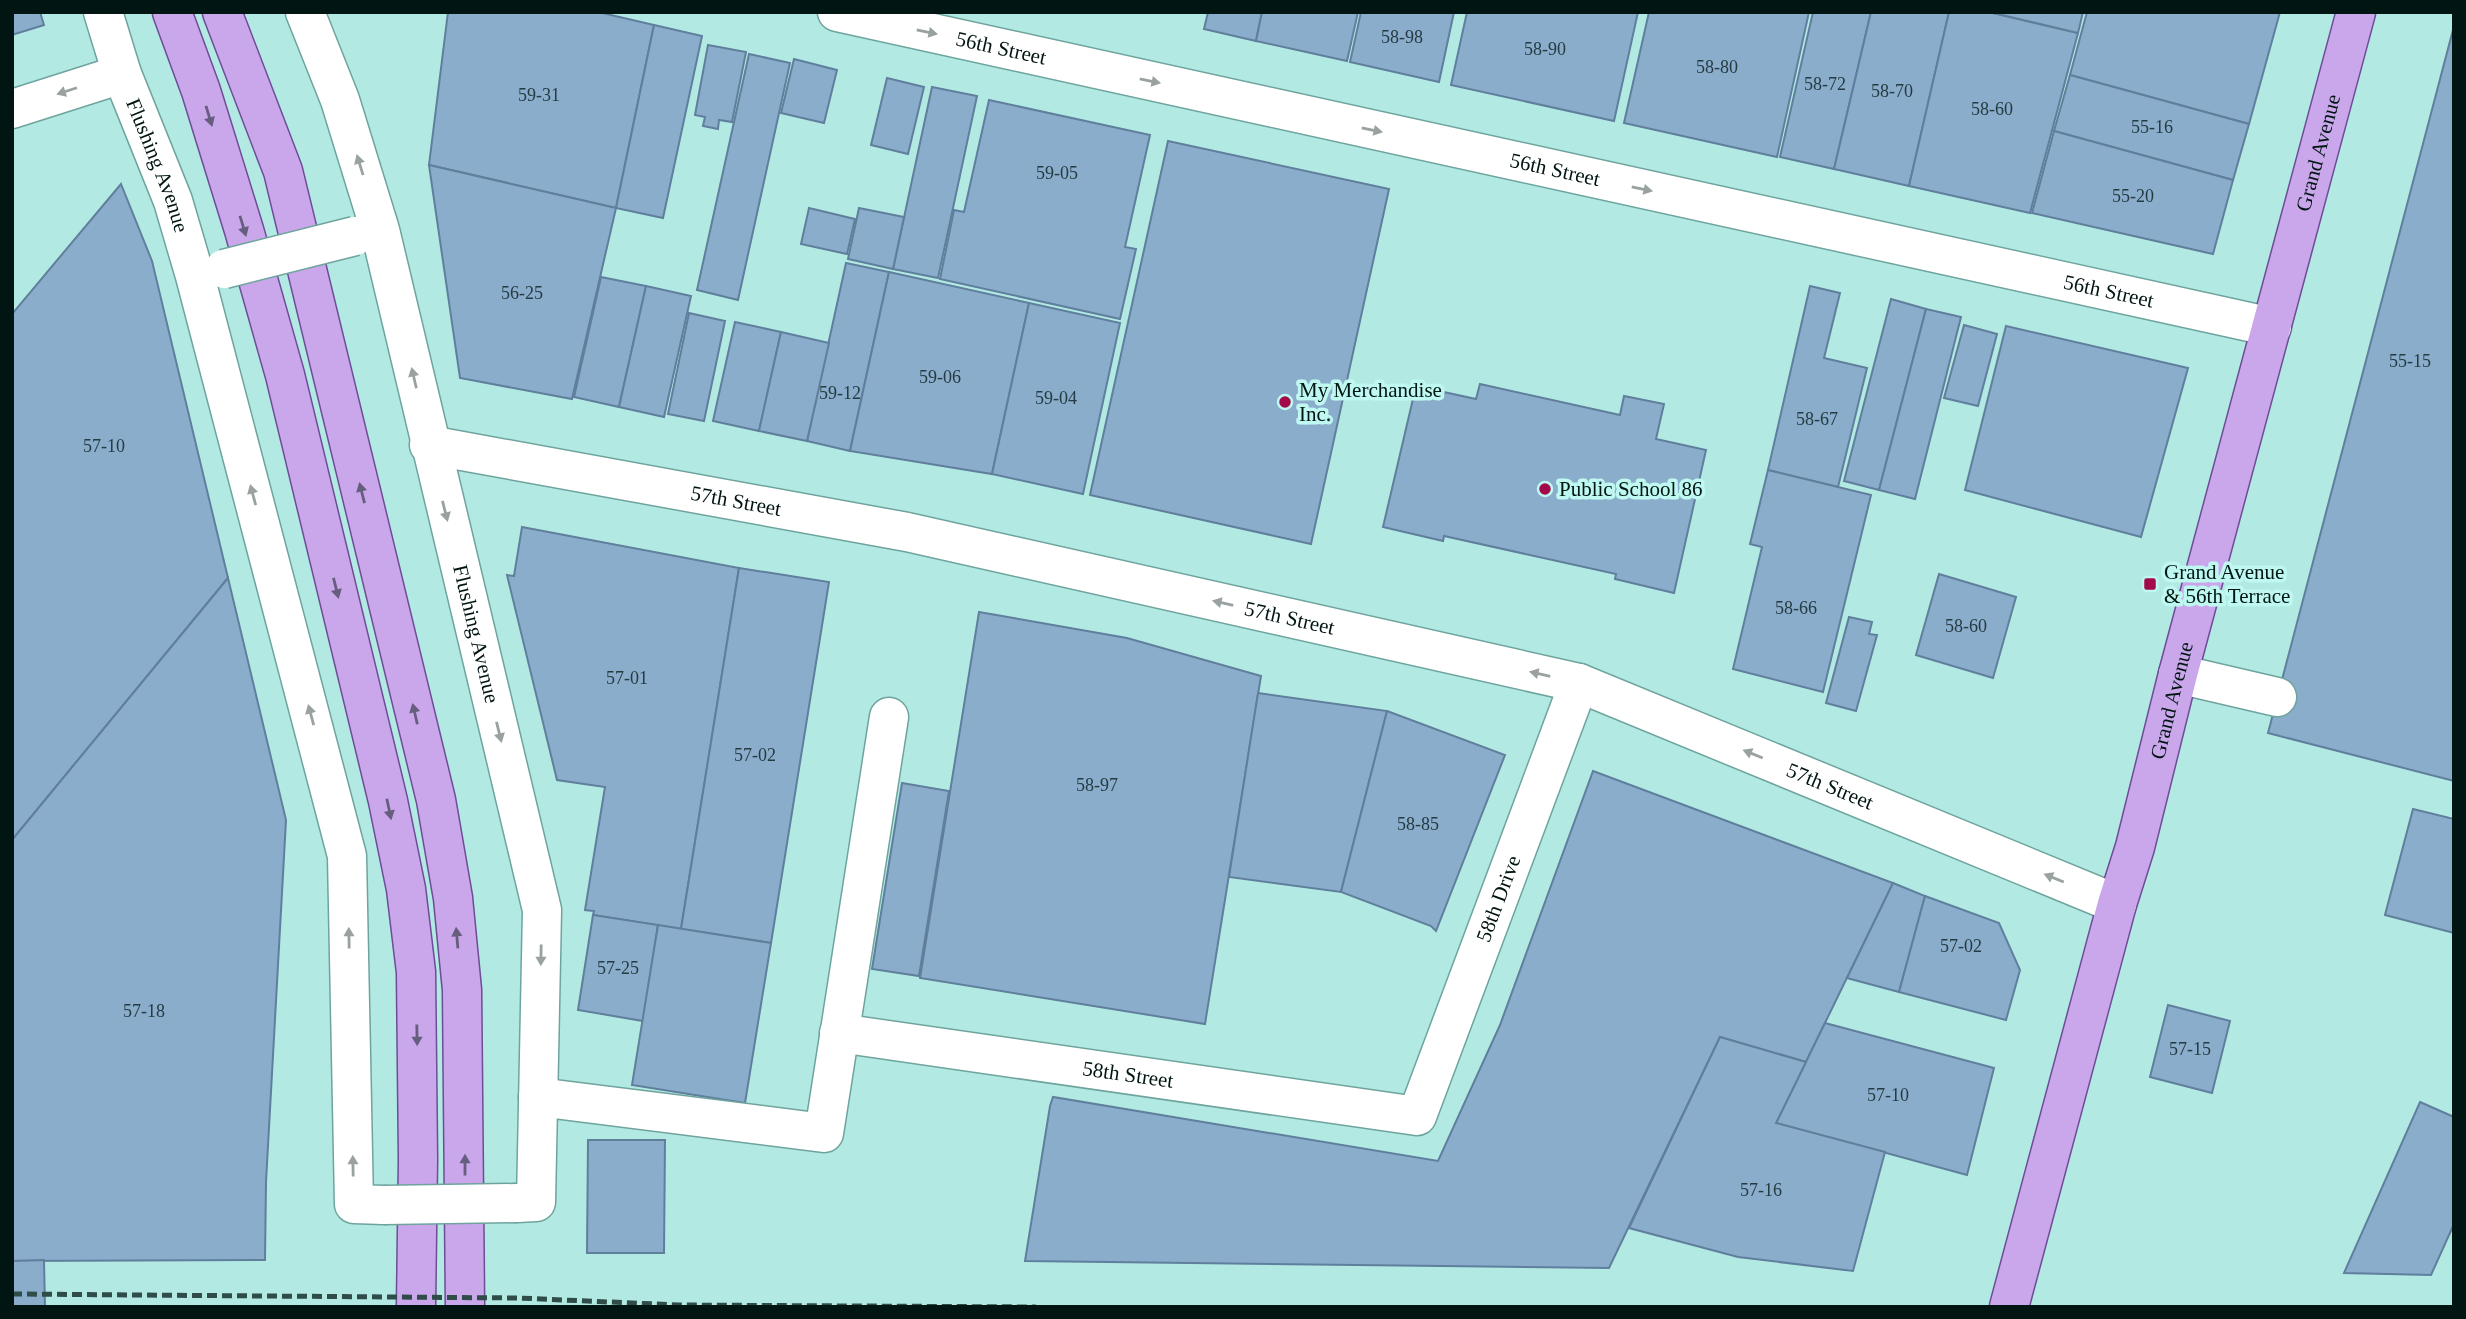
<svg xmlns="http://www.w3.org/2000/svg" width="2466" height="1319" font-family="Georgia,serif">
	<style>
		.building { fill: #8badcc; stroke: #5f7f9c; stroke-width: 2 }
		.lines { fill: none; stroke-linecap: round; stroke-linejoin: round }
		.minor-casing { stroke: #6ea49d; stroke-width: 41 }
		.major-casing { stroke: #6c4d96; stroke-width: 41 }
		.minor { stroke: #fff; stroke-width: 38 }
		.major { stroke: #caa6eb; stroke-width: 38 }
		.rail { stroke: #2f4c49; stroke-width: 5; stroke-dasharray: 10 5; stroke-linecap: butt }
		.minor-bridge-casing { stroke: #6ea49d; stroke-width: 41; stroke-linecap: butt }
		.minor-bridge { stroke: #fff; stroke-width: 38 }
		.oneway { fill: #99a1a1 }
		.oneway2 { fill: #665e7f }
		.poi-dot { fill: #a20a49; stroke: #bff8f0; stroke-width: 2.5 }
		.labels { text-anchor: middle; dominant-baseline: central; stroke-width: 7; stroke-linejoin: round; paint-order: stroke }
		.number-label { font-size: 18px; fill: #243b41 }
		.street-label { font-size: 21px; fill: #011513; stroke: #bff8f0 }
		.poi-label { font-size: 21px; fill: #011513; stroke: #bff8f0; text-anchor: start }
	</style>
	<rect width="100%" height="100%" fill="#b2eae3"/>
	<g class="building">
		<path d="M12,12H40L44,25L12,35Z"/>
		<path d="M448,12H598L654,25L616,208L429,165Z"/>
		<path d="M1208,12H1262L1256,41L1204,29Z"/>
		<path d="M1262,12H1358L1347,61L1256,41Z"/>
		<path d="M1361,12H1454L1439,82L1350,62Z"/>
		<path d="M1467,12H1638L1614,121L1451,85Z"/>
		<path d="M1649,12H1809L1777,157L1624,123Z"/>
		<path d="M1813,12H1871L1834,169L1780,157Z"/>
		<path d="M1871,12H1949L1909,186L1834,169Z"/>
		<path d="M1949,12H1989L2078,33L2030,213L1909,186Z"/>
		<path d="M1989,12H2083L2078,33Z"/>
		<path d="M2087,12H2280L2249,124L2070,75Z"/>
		<path d="M654,25L702,36L663,218L616,208Z"/>
		<path d="M2454,26V781L2268,733Z"/>
		<path d="M708,45L746,52L732,122L719,120L718,129L703,126L705,117L695,115Z"/>
		<path d="M749,54L790,63L738,300L697,290Z"/>
		<path d="M794,59L837,70L824,123L781,113Z"/>
		<path d="M2070,75L2249,124L2233,180L2054,131Z"/>
		<path d="M887,78L924,87L908,154L871,145Z"/>
		<path d="M932,87L977,96L938,278L893,269Z"/>
		<path d="M989,100L1150,135L1125,247L1136,249L1120,319L940,279L954,210L964,212Z"/>
		<path d="M2054,131L2233,180L2213,254L2032,213Z"/>
		<path d="M1168,141L1389,189L1311,544L1090,495Z"/>
		<path d="M429,165L616,208L572,399L460,378Z"/>
		<path d="M121,184L152,261L228,578L12,840V314Z"/>
		<path d="M809,208L855,219L847,254L801,244Z"/>
		<path d="M859,208L904,217L893,269L848,259Z"/>
		<path d="M846,263L889,272L850,451L807,441Z"/>
		<path d="M889,272L1029,303L992,474L850,451Z"/>
		<path d="M601,277L646,286L619,407L574,397Z"/>
		<path d="M646,286L691,296L664,417L619,407Z"/>
		<path d="M1810,286L1840,293L1824,358L1867,368L1838,487L1768,470Z"/>
		<path d="M1891,299L1926,309L1879,490L1844,481Z"/>
		<path d="M1029,303L1120,323L1083,494L992,474Z"/>
		<path d="M1926,309L1961,317L1915,499L1879,490Z"/>
		<path d="M689,313L725,321L704,421L668,414Z"/>
		<path d="M735,322L781,332L759,431L713,421Z"/>
		<path d="M1964,325L1997,334L1978,406L1944,398Z"/>
		<path d="M2006,326L2188,368L2141,537L1965,490Z"/>
		<path d="M781,332L829,343L807,441L759,431Z"/>
		<path d="M1480,384L1620,415L1624,396L1664,404L1656,439L1706,450L1674,593L1615,579L1616,574L1444,536L1443,541L1383,527L1416,386L1476,399Z"/>
		<path d="M1768,470L1871,495L1823,692L1733,669L1762,547L1750,544Z"/>
		<path d="M522,527L739,568L681,929L593,915L594,911L585,910L605,787L557,780L507,575L514,576Z"/>
		<path d="M739,568L829,582L771,943L681,929Z"/>
		<path d="M1939,574L2016,597L1993,678L1916,655Z"/>
		<path d="M228,578L286,820L266,1182L265,1260L12,1261V840Z"/>
		<path d="M979,612L1127,638L1261,676L1205,1024L920,978Z"/>
		<path d="M1849,617L1872,622L1869,634L1877,635L1856,711L1826,703Z"/>
		<path d="M1258,693L1387,711L1341,892L1229,877Z"/>
		<path d="M1387,711L1505,755L1436,931L1431,926L1341,892Z"/>
		<path d="M1593,771L1893,883L1806,1062L1720,1037L1609,1268L1025,1261L1050,1106L1053,1097L1438,1161L1500,1025Z"/>
		<path d="M902,783L949,791L919,976L872,969Z"/>
		<path d="M2413,809L2454,819V933L2385,915Z"/>
		<path d="M1893,883L1925,896L1899,992L1847,978Z"/>
		<path d="M1925,896L1999,923L2020,970L2006,1020L1899,992Z"/>
		<path d="M593,915L658,925L643,1021L578,1010Z"/>
		<path d="M658,925L771,943L745,1103L632,1085Z"/>
		<path d="M2168,1005L2230,1021L2212,1093L2150,1077Z"/>
		<path d="M1825,1023L1994,1068L1967,1175L1776,1123Z"/>
		<path d="M1720,1037L1806,1062L1776,1123L1885,1152L1853,1271L1738,1257L1629,1228Z"/>
		<path d="M2420,1102L2454,1117V1224L2431,1275L2344,1273Z"/>
		<path d="M588,1140H665L664,1253H587Z"/>
		<path d="M44,1260L45,1307H12V1261Z"/>
	</g>
	<g class="lines">
		<g class="minor-casing">
			<g id="minor">
				<path id="s1" d="M103,12L122,74L173,201L195,276L347,856L354,1204L384,1205"/>
				<path id="s2" d="M305,12L340,100L380,230L542,910L536,1202L517,1203"/>
				<path id="s3" d="M837,12L2272,327"/>
				<path d="M12,109L122,74"/>
				<path id="s4" d="M429,445L907,532L1579,683L2117,904"/>
				<path d="M2178,674L2277,697"/>
				<path id="s5" d="M839,1033L1417,1116L1579,683"/>
				<path d="M538,1097L824,1133L889,717"/>
			</g>
		</g>
		<g class="major-casing">
			<g id="major">
				<path d="M172,12L201,91L244,230L285,375L388,801L406,889L416,972L418,1159L416,1307"/>
				<path d="M222,12L283,171L436,800L453,898L462,990L465,1307"/>
				<path id="s6" d="M2009,1307L2117,904L2135,847L2178,674L2356,12"/>
			</g>
		</g>
		<use href="#minor" class="minor"/>
		<use href="#major" class="major"/>
		<path class="rail" d="M12,1294L518,1298L678,1305L1036,1307"/>
		<g class="minor-bridge-casing">
			<g id="minor-bridge">
				<path d="M224,269L355,236"/>
				<path d="M384,1205L517,1203"/>
			</g>
		</g>
		<use href="#minor-bridge" class="minor-bridge"/>
	</g>
	<defs><path id="oneway-solid" d="M-6-.8H1V-3.2L6.5 0L1 3.2V.8H-6Z" transform="scale(1.75)"/></defs>
	<g class="oneway">
		<use href="#oneway-solid" transform="translate(927 32) rotate(12)"/>
		<use href="#oneway-solid" transform="translate(1150 81) rotate(12)"/>
		<use href="#oneway-solid" transform="translate(67 91) rotate(162)"/>
		<use href="#oneway-solid" transform="translate(1372 130) rotate(12)"/>
		<use href="#oneway-solid" transform="translate(360 165) rotate(-107)"/>
		<use href="#oneway-solid" transform="translate(1642 189) rotate(12)"/>
		<use href="#oneway-solid" transform="translate(414 378) rotate(-103)"/>
		<use href="#oneway-solid" transform="translate(253 495) rotate(-105)"/>
		<use href="#oneway-solid" transform="translate(445 511) rotate(76)"/>
		<use href="#oneway-solid" transform="translate(1223 603) rotate(-167)"/>
		<use href="#oneway-solid" transform="translate(1540 674) rotate(-167)"/>
		<use href="#oneway-solid" transform="translate(311 715) rotate(-105)"/>
		<use href="#oneway-solid" transform="translate(499 732) rotate(76)"/>
		<use href="#oneway-solid" transform="translate(1753 754) rotate(-158)"/>
		<use href="#oneway-solid" transform="translate(2054 878) rotate(-158)"/>
		<use href="#oneway-solid" transform="translate(349 938) rotate(-91)"/>
		<use href="#oneway-solid" transform="translate(541 955) rotate(91)"/>
		<use href="#oneway-solid" transform="translate(353 1166) rotate(-91)"/>
	</g>
	<g class="oneway2">
		<use href="#oneway-solid" transform="translate(209 116) rotate(73)"/>
		<use href="#oneway-solid" transform="translate(243 226) rotate(73)"/>
		<use href="#oneway-solid" transform="translate(362 493) rotate(-104)"/>
		<use href="#oneway-solid" transform="translate(336 588) rotate(76)"/>
		<use href="#oneway-solid" transform="translate(415 714) rotate(-103)"/>
		<use href="#oneway-solid" transform="translate(389 809) rotate(78)"/>
		<use href="#oneway-solid" transform="translate(457 938) rotate(-95)"/>
		<use href="#oneway-solid" transform="translate(417 1035) rotate(89)"/>
		<use href="#oneway-solid" transform="translate(465 1165) rotate(-90)"/>
	</g>
	<g class="poi-dot">
		<circle cx="1285" cy="402" r="7"/>
		<circle cx="1545" cy="489" r="7"/>
		<rect x="2143" y="577" width="14" height="14" rx="3.5"/>
	</g>
	<g class="labels">
		<g class="number-label">
			<text x="1402" y="37">58-98</text>
			<text x="1545" y="49">58-90</text>
			<text x="1717" y="67">58-80</text>
			<text x="1825" y="84">58-72</text>
			<text x="1892" y="91">58-70</text>
			<text x="539" y="95">59-31</text>
			<text x="1992" y="109">58-60</text>
			<text x="2152" y="127">55-16</text>
			<text x="1057" y="173">59-05</text>
			<text x="2133" y="196">55-20</text>
			<text x="522" y="293">56-25</text>
			<text x="2410" y="361">55-15</text>
			<text x="940" y="377">59-06</text>
			<text x="840" y="393">59-12</text>
			<text x="1056" y="398">59-04</text>
			<text x="1817" y="419">58-67</text>
			<text x="104" y="446">57-10</text>
			<text x="1796" y="608">58-66</text>
			<text x="1966" y="626">58-60</text>
			<text x="627" y="678">57-01</text>
			<text x="755" y="755">57-02</text>
			<text x="1097" y="785">58-97</text>
			<text x="1418" y="824">58-85</text>
			<text x="1961" y="946">57-02</text>
			<text x="618" y="968">57-25</text>
			<text x="144" y="1011">57-18</text>
			<text x="2190" y="1049">57-15</text>
			<text x="1888" y="1095">57-10</text>
			<text x="1761" y="1190">57-16</text>
		</g>
		<g class="street-label">
			<text stroke="none"><textPath href="#s3" startOffset="168">56th Street</textPath></text>
			<text stroke="none"><textPath href="#s6" startOffset="1195">Grand Avenue</textPath></text>
			<text stroke="none"><textPath href="#s1" startOffset="163">Flushing Avenue</textPath></text>
			<text stroke="none"><textPath href="#s3" startOffset="735">56th Street</textPath></text>
			<text stroke="none"><textPath href="#s3" startOffset="1302">56th Street</textPath></text>
			<text stroke="none"><textPath href="#s4" startOffset="312">57th Street</textPath></text>
			<text stroke="none"><textPath href="#s4" startOffset="878">57th Street</textPath></text>
			<text stroke="none"><textPath href="#s2" startOffset="646">Flushing Avenue</textPath></text>
			<text stroke="none"><textPath href="#s6" startOffset="628">Grand Avenue</textPath></text>
			<text stroke="none"><textPath href="#s4" startOffset="1446">57th Street</textPath></text>
			<text stroke="none"><textPath href="#s5" startOffset="816">58th Drive</textPath></text>
			<text stroke="none"><textPath href="#s5" startOffset="292">58th Street</textPath></text>
		</g>
		<g class="poi-label">
			<text x="1299" y="390">My Merchandise<tspan x="1299" dy="24">Inc.</tspan></text>
			<text x="1559" y="489">Public School 86</text>
			<text x="2164" y="572">Grand Avenue<tspan x="2164" dy="24">&amp; 56th Terrace</tspan></text>
		</g>
	</g>
	<rect width="2466" height="1319" fill="none" stroke="#011513" stroke-width="28"/>
</svg>
